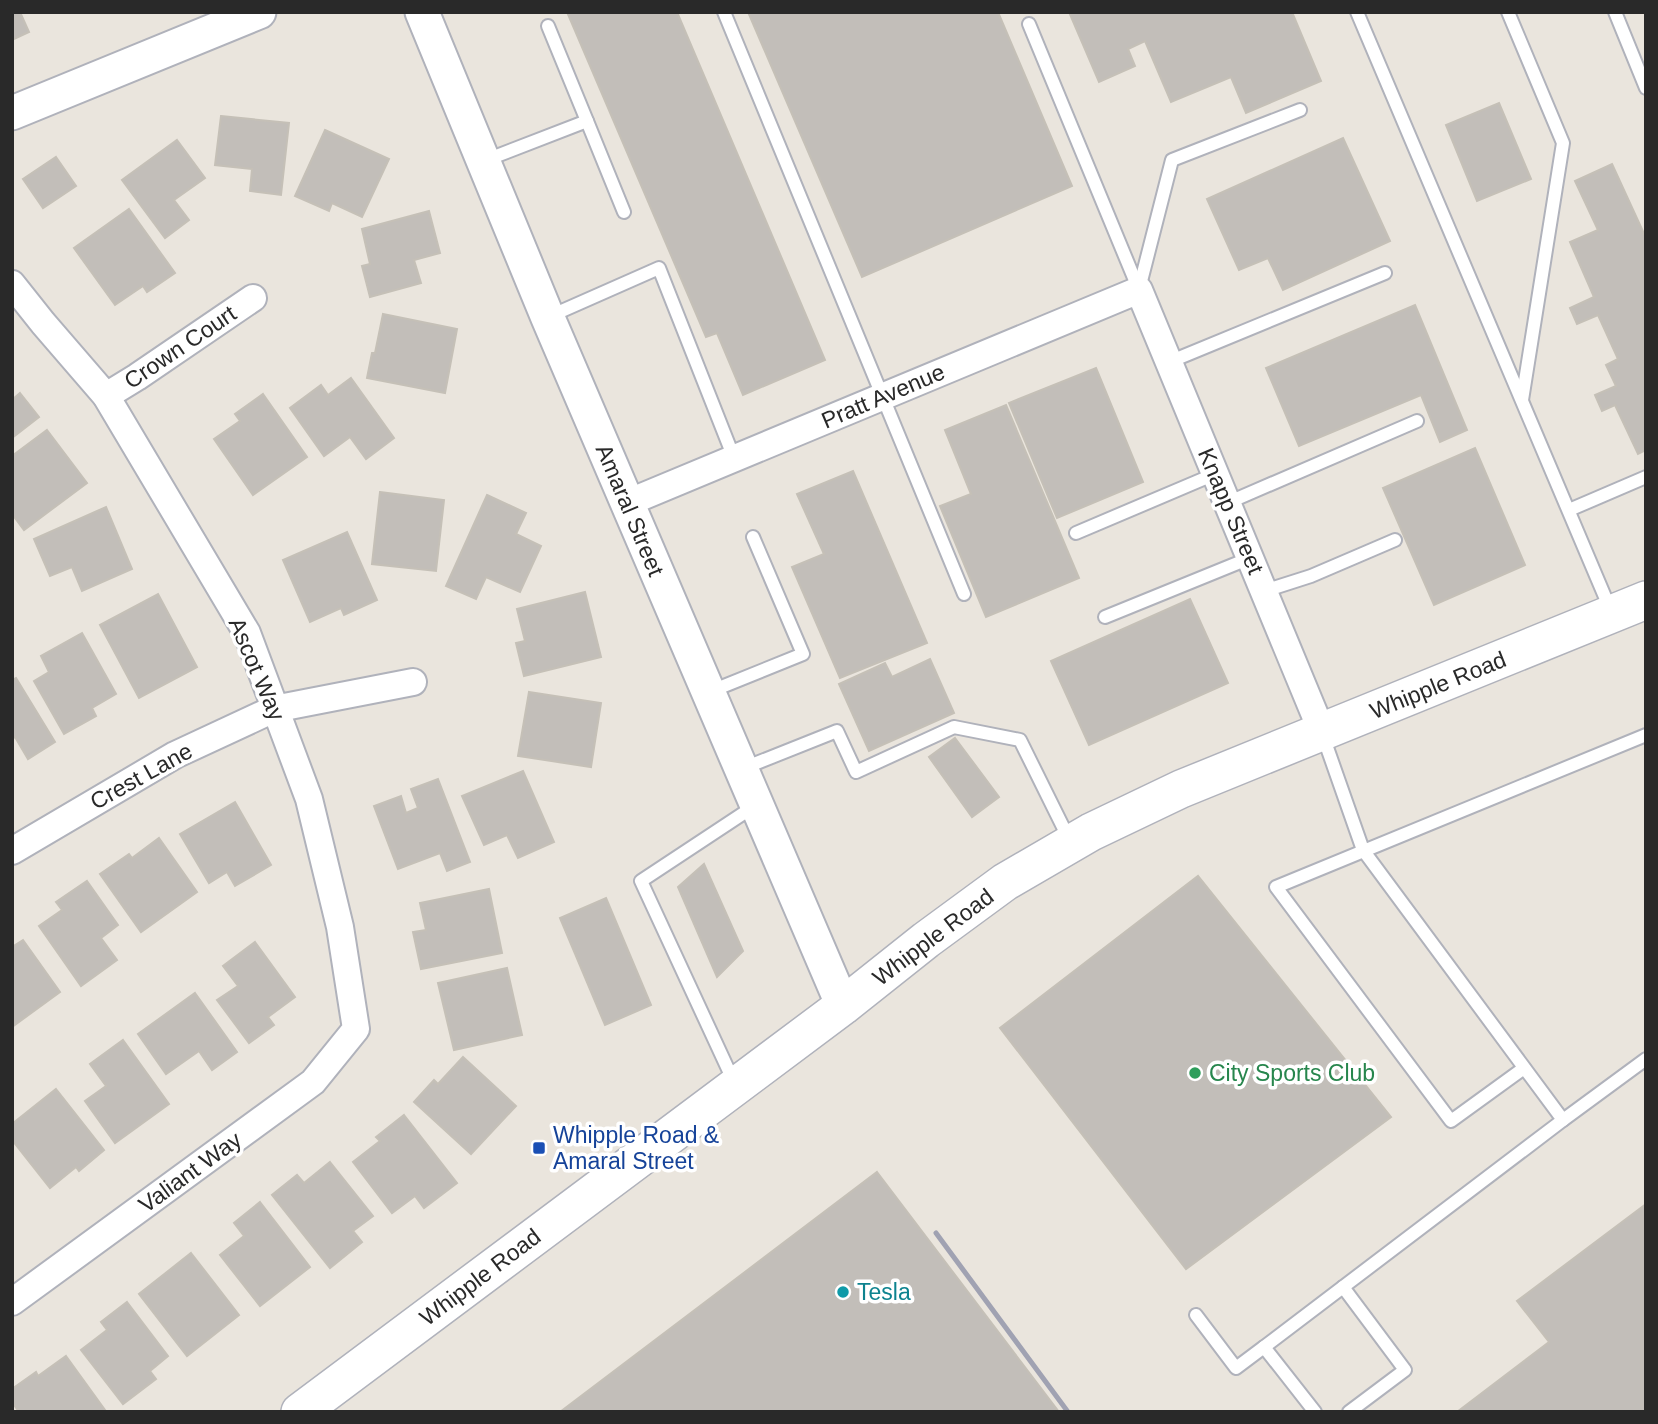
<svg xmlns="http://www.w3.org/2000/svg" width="1658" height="1424" font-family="Helvetica,sans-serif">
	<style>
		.building { fill: #c2beb9; stroke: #c5c0b7; stroke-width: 2 }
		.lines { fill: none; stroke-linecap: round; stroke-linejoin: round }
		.service-casing { stroke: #b0b2bb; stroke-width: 16 }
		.minor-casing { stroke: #b0b2bb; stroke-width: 30 }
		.tertiary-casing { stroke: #b0b2bb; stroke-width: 37 }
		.secondary-casing { stroke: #b0b2bb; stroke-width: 40 }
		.service { stroke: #fff; stroke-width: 12 }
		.minor { stroke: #fff; stroke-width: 26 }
		.tertiary { stroke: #fff; stroke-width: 33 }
		.secondary { stroke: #fff; stroke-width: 37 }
		.rail { stroke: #a0a2b2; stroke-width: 5 }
		.leisure-dot { fill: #2e9e5b; stroke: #fff; stroke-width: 2.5 }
		.transit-dot { fill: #1a4fb4; stroke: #fff; stroke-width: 2.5 }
		.culture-dot { fill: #0f9aa8; stroke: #fff; stroke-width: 2.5 }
		.labels { text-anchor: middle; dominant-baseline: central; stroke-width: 7; stroke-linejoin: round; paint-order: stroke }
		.street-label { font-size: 23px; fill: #292929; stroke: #fff }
		.leisure-label { font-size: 23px; fill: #27864d; stroke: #fff; text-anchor: start }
		.transit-label { font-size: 23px; fill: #164399; stroke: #fff; text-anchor: start }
		.culture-label { font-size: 23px; fill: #0d838f; stroke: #fff; text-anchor: start }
	</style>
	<rect width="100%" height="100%" fill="#eae5dd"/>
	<g class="building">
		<path d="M12,12H20L29,32L12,40Z"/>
		<path d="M567,12H677L825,360L743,395L717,333L706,337Z"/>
		<path d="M748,12H998L1072,186L862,277Z"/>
		<path d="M1069,12H1292L1321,81L1246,113L1231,77L1171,102L1145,41L1128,49L1135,66L1099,82Z"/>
		<path d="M1499,103L1531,179L1477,201L1446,125Z"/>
		<path d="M221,116L289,123L281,195L250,191L252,169L215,165Z"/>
		<path d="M325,130L389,159L362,217L332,203L329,211L295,196Z"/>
		<path d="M1343,138L1390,241L1283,290L1268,258L1239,270L1207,199Z"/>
		<path d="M177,140L205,178L174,200L189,220L165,238L122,180Z"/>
		<path d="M56,157L76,186L43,208L23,179Z"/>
		<path d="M1612,164L1646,238V450L1638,454L1615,405L1602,411L1595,395L1616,386L1606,365L1618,359L1598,315L1577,324L1570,308L1594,297L1570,242L1598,230L1575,181Z"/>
		<path d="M129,209L175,273L147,292L143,286L115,305L74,248Z"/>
		<path d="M429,211L440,253L414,260L421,283L370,297L362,266L370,264L362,229Z"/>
		<path d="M1415,305L1467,430L1440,442L1421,395L1299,446L1266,368Z"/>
		<path d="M383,314L457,329L445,393L367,378L372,353H375Z"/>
		<path d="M1096,368L1143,482L1057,518L1009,403Z"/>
		<path d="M351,378L394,438L366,459L350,437L324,456L290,408L321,385L328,395Z"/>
		<path d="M20,393L39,417L12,438V400Z"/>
		<path d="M263,394L307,457L253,495L214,439L240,421L235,414Z"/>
		<path d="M1006,405L1079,578L986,617L940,506L971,494L945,430Z"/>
		<path d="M47,430L87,483L24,530L12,514V456Z"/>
		<path d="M1475,448L1525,565L1434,605L1383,488Z"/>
		<path d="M853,471L927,643L840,678L792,567L824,554L797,494Z"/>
		<path d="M380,492L444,500L436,571L372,564Z"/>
		<path d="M487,495L526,513L516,534L541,546L520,592L486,577L476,599L446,586Z"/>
		<path d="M106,507L132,569L82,591L72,567L50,576L34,539Z"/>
		<path d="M347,532L377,600L344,615L341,608L310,622L283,560Z"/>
		<path d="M585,592L601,657L524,676L516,643L525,641L517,609Z"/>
		<path d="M158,594L197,667L139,698L100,625Z"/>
		<path d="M1190,599L1228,683L1089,745L1051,661Z"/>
		<path d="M82,633L116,694L92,708L96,716L64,734L34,681L49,672L41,656Z"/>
		<path d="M930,659L954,713L869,751L839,684L885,663L892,677Z"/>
		<path d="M16,678L55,742L28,759L15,737L12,739V680Z"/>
		<path d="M529,692L601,703L591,767L518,756Z"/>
		<path d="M955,738L999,797L972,817L929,757Z"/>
		<path d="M523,771L554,842L518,858L507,835L484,845L462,796Z"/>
		<path d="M438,779L470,862L447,871L440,853L398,869L374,806L401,796L406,813L418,808L411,789Z"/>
		<path d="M235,802L271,865L235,886L227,872L209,883L180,834Z"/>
		<path d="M159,838L197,892L141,932L100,874L129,854L132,858Z"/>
		<path d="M704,864L743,951L717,977L678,887Z"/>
		<path d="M1198,876L1391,1117L1186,1269L1000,1028Z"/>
		<path d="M87,881L118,925L101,938L117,960L81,986L39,926L62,910L56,902Z"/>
		<path d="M489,889L502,953L421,969L413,932L426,930L420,903Z"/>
		<path d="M606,898L651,1005L605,1025L560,918Z"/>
		<path d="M23,940L60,992L12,1027V947Z"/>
		<path d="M255,942L295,997L268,1017L274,1025L249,1043L217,1000L238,986L223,966Z"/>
		<path d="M507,968L522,1035L454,1050L438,983Z"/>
		<path d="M195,993L237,1052L212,1070L199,1051L166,1074L138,1034Z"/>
		<path d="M123,1040L169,1104L115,1143L85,1101L106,1086L90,1064Z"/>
		<path d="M463,1057L516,1106L471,1154L414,1102L434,1080L438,1084Z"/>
		<path d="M56,1089L104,1150L79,1171L76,1167L50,1188L12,1140V1124Z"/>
		<path d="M404,1115L457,1183L424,1208L415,1196L392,1213L353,1162L380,1141L376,1137Z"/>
		<path d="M330,1162L373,1216L353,1231L362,1242L330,1268L272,1195L297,1175L304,1183Z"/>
		<path d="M877,1172L1059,1412H560Z"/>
		<path d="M260,1202L310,1267L260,1306L220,1255L244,1236L234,1223Z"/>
		<path d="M1646,1204V1412H1457L1549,1342L1517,1301Z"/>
		<path d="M191,1253L239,1315L187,1356L139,1294Z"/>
		<path d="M127,1302L168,1356L150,1371L156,1379L123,1404L81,1350L107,1330L101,1322Z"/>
		<path d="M66,1356L105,1410L102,1412H19L12,1402V1389L36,1372L38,1376Z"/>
	</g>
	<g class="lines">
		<g class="service-casing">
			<g id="service">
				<path d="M724,12L964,594"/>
				<path d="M1357,12L1611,611"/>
				<path d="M1508,12L1563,143L1522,400"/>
				<path d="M1615,12L1646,88"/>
				<path d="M1029,24L1139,290"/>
				<path d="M548,26L587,121"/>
				<path d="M486,160L587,121L624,212"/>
				<path d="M1139,289L1172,160L1300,110"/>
				<path d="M548,317L659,268L734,458"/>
				<path d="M1169,362L1385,273"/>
				<path d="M1227,503L1417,421"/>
				<path d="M1569,510L1646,477"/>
				<path d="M1076,533L1215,474"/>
				<path d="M1264,591L1311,576L1395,540"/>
				<path d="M1105,617L1250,558"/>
				<path d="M709,692L803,654L753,537"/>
				<path d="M744,768L837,731L856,772L954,727L1020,740L1070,841"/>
				<path d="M1524,1068L1451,1121L1276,887L1646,735"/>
				<path d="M734,1082L641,881L756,805"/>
				<path d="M1563,1120L1646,1059"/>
				<path d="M1343,1287L1405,1370L1349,1412"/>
				<path d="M1196,1315L1236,1368L1264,1347"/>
				<path d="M1315,1412L1264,1347L1563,1120L1363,850L1323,736"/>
			</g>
		</g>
		<g class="minor-casing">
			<g id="minor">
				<path d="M12,284L43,323L106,396L247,633L309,799L340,927L356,1029L313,1082L12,1302"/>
				<path d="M106,396L137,377L253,298"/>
				<path d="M627,503L1139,290L1322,732"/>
				<path d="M12,851L175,755L274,709L413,682"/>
			</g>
		</g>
		<g class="tertiary-casing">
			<g id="tertiary">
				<path d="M422,12L548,318L843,1006"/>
				<path d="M12,113L259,12"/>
			</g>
		</g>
		<g class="secondary-casing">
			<path id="secondary" d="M300,1412L843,1006L926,940L1005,882L1091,832L1181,789L1646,600"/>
		</g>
		<use href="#service" class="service"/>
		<use href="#minor" class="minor"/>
		<use href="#tertiary" class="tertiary"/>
		<use href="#secondary" class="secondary"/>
		<path class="rail" d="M936,1233L1068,1412"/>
	</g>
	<circle class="leisure-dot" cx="1195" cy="1073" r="7"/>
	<rect class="transit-dot" x="532" y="1141" width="14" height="14" rx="3.5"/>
	<circle class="culture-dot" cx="843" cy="1292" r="7"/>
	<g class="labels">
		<g class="street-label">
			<text transform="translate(180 347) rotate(-34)">Crown Court</text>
			<text transform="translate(883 396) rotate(-23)">Pratt Avenue</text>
			<text transform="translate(630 510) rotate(67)">Amaral Street</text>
			<text transform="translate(1231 511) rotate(67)">Knapp Street</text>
			<text transform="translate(257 669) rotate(67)">Ascot Way</text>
			<text transform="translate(1438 685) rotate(-22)">Whipple Road</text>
			<text transform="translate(141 776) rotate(-29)">Crest Lane</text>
			<text transform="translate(933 937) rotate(-37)">Whipple Road</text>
			<text transform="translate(190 1172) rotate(-36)">Valiant Way</text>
			<text transform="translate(480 1277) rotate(-37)">Whipple Road</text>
		</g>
		<g class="leisure-label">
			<text x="1209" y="1073">City Sports Club</text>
		</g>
		<g class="transit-label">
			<text x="553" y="1135">Whipple Road &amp;<tspan x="553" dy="26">Amaral Street</tspan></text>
		</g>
		<g class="culture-label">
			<text x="857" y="1292">Tesla</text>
		</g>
	</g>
	<rect width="1658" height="1424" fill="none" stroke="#292929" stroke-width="28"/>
</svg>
